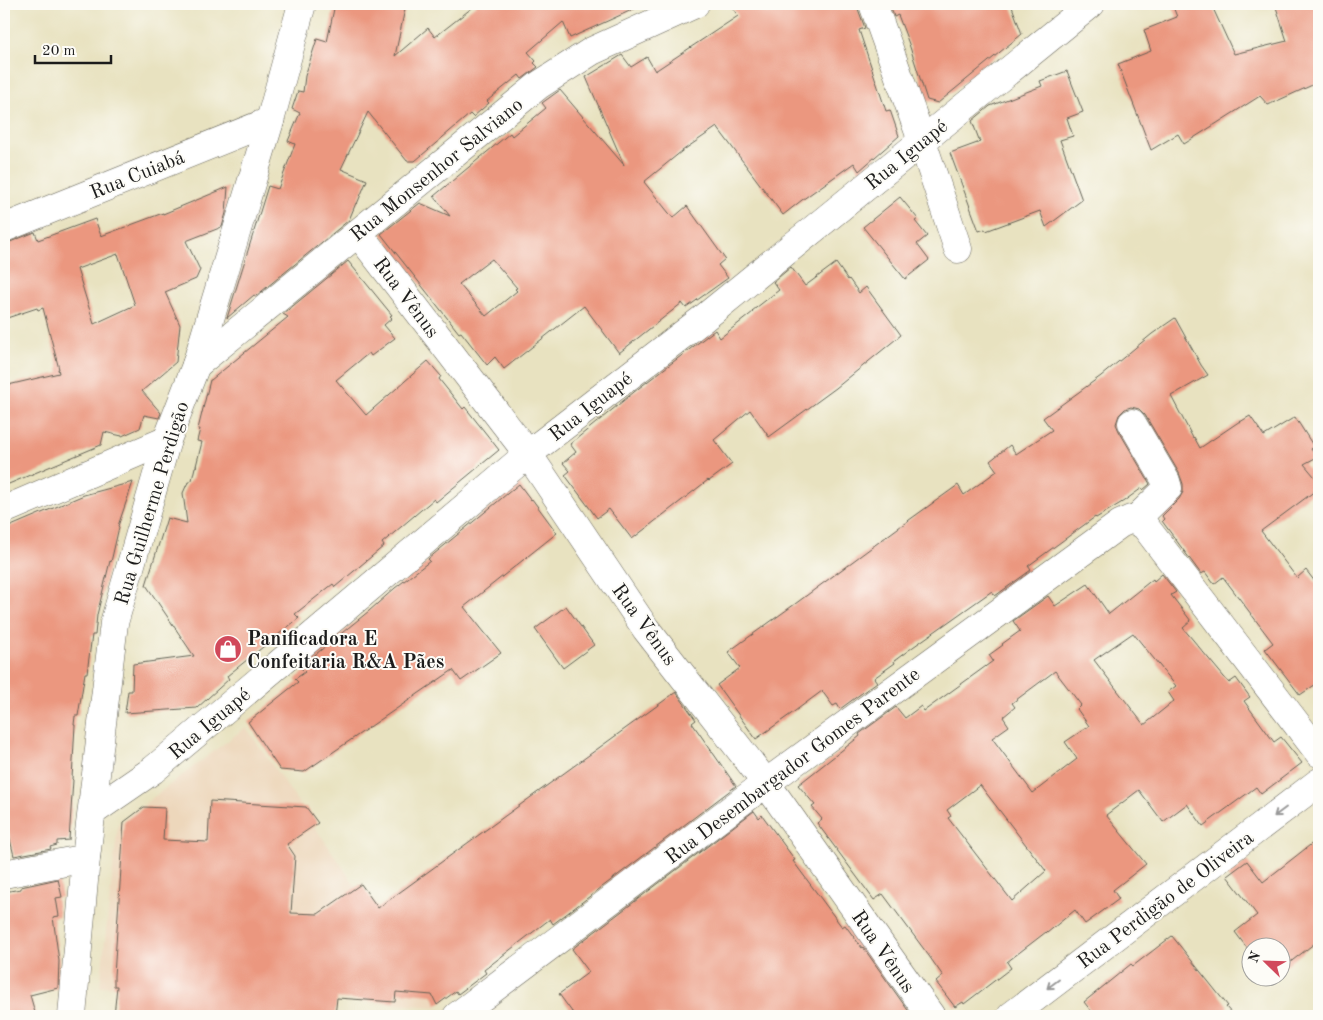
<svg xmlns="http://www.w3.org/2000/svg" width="1323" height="1020" viewBox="0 0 1323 1020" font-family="'Old Standard TT',serif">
  <rect width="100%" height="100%" fill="#fdfcf7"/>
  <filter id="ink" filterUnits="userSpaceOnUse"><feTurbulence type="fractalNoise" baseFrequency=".02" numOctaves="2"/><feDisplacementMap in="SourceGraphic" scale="10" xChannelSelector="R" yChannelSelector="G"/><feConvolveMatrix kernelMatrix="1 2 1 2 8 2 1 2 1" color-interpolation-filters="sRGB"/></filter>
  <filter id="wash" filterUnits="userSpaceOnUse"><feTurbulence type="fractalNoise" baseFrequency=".0096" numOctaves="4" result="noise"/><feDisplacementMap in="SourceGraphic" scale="20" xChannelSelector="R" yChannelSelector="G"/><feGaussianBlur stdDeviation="1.12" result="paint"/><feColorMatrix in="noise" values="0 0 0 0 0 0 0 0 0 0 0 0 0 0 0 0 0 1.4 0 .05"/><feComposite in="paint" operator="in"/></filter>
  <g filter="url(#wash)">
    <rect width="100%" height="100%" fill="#e8e2c0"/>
    <!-- built -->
    <polygon fill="#edd7bb" points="246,727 439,1007 100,986 118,824"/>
    <g id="blocks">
      <!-- building -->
      <g fill="#eb977f" fill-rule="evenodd">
        <polygon points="335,4 406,4 395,56 428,28 435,37 477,4 645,4 570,38 563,22 528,52 536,61 534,63 538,67 522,79 519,75 487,101 489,103 473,117 470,114 415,161 407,161 368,112 341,169 367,180 357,204 356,203 349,220 256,296 254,295 227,318 268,186 278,189 295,144 288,141 300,113 292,109 298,91 303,92 305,76 317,39 327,42"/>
        <path d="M 730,4 L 858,4 L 858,9 L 865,28 L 859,30 L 886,111 L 890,110 L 899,136 L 859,171 L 854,163 L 802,200 L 783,215 L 717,127 L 682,151 L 644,182 L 673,218 L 687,206 L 725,259 L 718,265 L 728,278 L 686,308 L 682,303 L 619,353 L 584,306 L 504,369 L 495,357 L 487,365 L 461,332 L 459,333 L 381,234 L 420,203 L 450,216 L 434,196 L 510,133 L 512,136 L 546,108 L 542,103 L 560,90 L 624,165 L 586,77 L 622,55 L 631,67 L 647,57 L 655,71 L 738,16 ZM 492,259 L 517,288 L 515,289 L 517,291 L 486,316 L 459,284 Z"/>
        <polygon points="890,4 1011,4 1022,34 938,103 927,100 909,44 898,15 894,17"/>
        <polygon points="1172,4 1211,4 1234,54 1287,41 1275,4 1315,4 1316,12 1319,11 1319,82 1268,105 1260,96 1184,144 1178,134 1151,150 1118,64 1151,51 1144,30 1177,17"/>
        <polygon points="1067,71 1083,112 1067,118 1073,136 1060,140 1082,200 1046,227 1040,211 986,231 985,229 979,231 950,153 980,142 972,121 990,106 1042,86 1040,81"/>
        <path d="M 228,187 L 226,213 L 222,227 L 186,241 L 200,270 L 196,279 L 165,292 L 180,325 L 176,362 L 142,391 L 161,413 L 159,418 L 144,415 L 140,428 L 122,436 L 104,432 L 101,445 L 4,486 L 4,386 L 59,373 L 58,369 L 59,369 L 43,308 L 38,310 L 37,308 L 4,319 L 4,243 L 10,242 L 35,232 L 38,240 L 95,219 L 101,236 L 163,213 L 163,214 ZM 118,254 L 135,305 L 94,324 L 77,269 Z"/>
        <polygon points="900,197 918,219 915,221 927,236 917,244 929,260 905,279 863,227"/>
        <polygon points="348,261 392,315 390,316 392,318 384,325 395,338 371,356 369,353 336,380 366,415 428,361 441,376 439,379 463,409 465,407 499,450 436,502 434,499 382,543 384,546 335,587 333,584 295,614 299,618 227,676 229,679 197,708 125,713 128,691 132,691 133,664 194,656 146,585 167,518 187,523 183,493 187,484 192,480 195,467 197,466 196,466 202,442 197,441 200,429 198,429 210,380 211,380 288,317 283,314"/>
        <polygon points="836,263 848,280 849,279 859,293 866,287 901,335 836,388 769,437 750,410 714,440 732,464 709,481 708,480 632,539 609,509 597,518 565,475 570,471 563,463 576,452 570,444 639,388 715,330 720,338 753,312 752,311 779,290 773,282 791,267 805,286"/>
        <polygon points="1175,318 1201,365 1208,375 1171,396 1193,438 1194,437 1200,448 1240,421 1240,422 1250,416 1264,436 1295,417 1314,447 1311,449 1317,457 1304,464 1319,482 1319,488 1261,531 1297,578 1306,570 1319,587 1319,682 1300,695 1265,649 1273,643 1223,577 1214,584 1205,572 1201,574 1162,521 1164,519 1162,516 1179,499 1183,492 1183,484 1179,473 1145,415 1139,409 1131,407 1125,409 1119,415 1116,424 1119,431 1150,484 1143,490 1142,488 1124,501 1096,518 1095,517 1028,566 1031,570 995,596 992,591 913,647 894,661 895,663 874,678 877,682 840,709 837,704 833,706 822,691 791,714 756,739 717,685 740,668 728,652 795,604 898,528 958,485 964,495 997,471 990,461 1010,445 1016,454 1052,430 1043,418 1101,376 1152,334"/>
        <polygon points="133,482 118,526 119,527 111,562 110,561 97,615 95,635 92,635 87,673 85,673 78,716 75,716 74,725 75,725 72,779 73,780 69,840 57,841 57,845 50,847 51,849 14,856 4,814 4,529 84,495"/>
        <polygon points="519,484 531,500 532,499 557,533 464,607 501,653 461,681 453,670 304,772 280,770 248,722 298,682 295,679 305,672 300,667 369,611 395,588 430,561 428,559"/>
        <path d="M 1162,574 L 1176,592 L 1171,595 L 1191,621 L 1183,628 L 1229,683 L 1236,678 L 1250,697 L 1244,701 L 1274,742 L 1281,737 L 1302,763 L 1261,794 L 1256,787 L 1203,826 L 1187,804 L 1163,822 L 1139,790 L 1106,815 L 1146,864 L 1113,890 L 1119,899 L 1085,924 L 1075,910 L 1047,933 L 1046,932 L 1007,962 L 1011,968 L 964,1004 L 963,1002 L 955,1007 L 936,982 L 943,976 L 929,956 L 883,894 L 874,900 L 817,823 L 822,819 L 812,807 L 815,805 L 798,785 L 860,736 L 859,734 L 896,707 L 905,718 L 921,706 L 924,711 L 993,661 L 989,655 L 1003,645 L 1002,644 L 1020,631 L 1013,621 L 1048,596 L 1055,606 L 1088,584 L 1109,614 L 1153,579 L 1154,581 ZM 1133,633 L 1176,686 L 1168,692 L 1174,701 L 1144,725 L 1094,660 ZM 1055,671 L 1081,705 L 1077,709 L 1089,726 L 1065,742 L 1077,759 L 1033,793 L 992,738 L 1009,726 L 1003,717 L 1015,707 L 1012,703 ZM 980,785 L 1046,871 L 1012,901 L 948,818 L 951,816 L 947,810 Z"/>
        <polygon points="566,606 594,645 563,668 535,629"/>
        <polygon points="676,692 696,720 692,723 736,786 553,924 550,919 484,970 486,973 458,994 456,991 437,1005 432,995 396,992 395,1002 337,998 335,1016 114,1016 117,986 114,986 114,976 124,822 144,807 165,808 163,840 208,842 210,801 306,807 318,823 287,844 295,856 291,913 318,914 361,884 378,908"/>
        <polygon points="754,811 759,818 762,815 795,860 793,861 842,927 845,925 862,948 863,947 912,1016 575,1016 559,994 589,972 572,949"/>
        <polygon points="1319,838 1319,940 1280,970 1280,948 1250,948 1250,952 1235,932 1257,915 1227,876 1247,861 1263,882"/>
        <polygon points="58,879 62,897 56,898 59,916 53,917 59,961 58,988 30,995 36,1016 4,1016 4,892 21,889 21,887"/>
        <polygon points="1172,936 1228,1006 1226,1007 1234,1016 1095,1016 1084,1002 1131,964 1133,966"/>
      </g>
    </g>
  </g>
  <g filter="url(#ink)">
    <use href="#blocks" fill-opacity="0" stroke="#636155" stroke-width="1"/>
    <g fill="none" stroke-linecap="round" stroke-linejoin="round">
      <!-- minor casing -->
      <g stroke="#636155" stroke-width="29">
        <g id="minor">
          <polyline points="873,4 922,141 958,249"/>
          <polyline points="4,228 270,121"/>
          <polyline points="358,233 528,454 646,629 766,783 931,1016"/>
          <polyline points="196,365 539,85 592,51 695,4"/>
          <polyline points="1132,423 1166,481 1168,488 1135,520"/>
          <polyline points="4,510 167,440"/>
          <polyline points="92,812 153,770 528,454 704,318 1091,4"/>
          <polyline points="4,874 86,858"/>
          <polyline points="72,1016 86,858 114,623 167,440 196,365 270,121 302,4"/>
          <polyline points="457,1016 766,783 1120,524 1131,519 1144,525 1319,753"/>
          <polyline points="1011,1016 1319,782"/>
        </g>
      </g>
      <!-- minor -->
      <use href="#minor" stroke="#fff" stroke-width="28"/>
    </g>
    <!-- one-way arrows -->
    <defs><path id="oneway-shaft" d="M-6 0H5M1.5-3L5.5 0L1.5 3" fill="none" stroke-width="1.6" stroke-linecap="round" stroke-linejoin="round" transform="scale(1.25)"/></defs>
    <g stroke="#999">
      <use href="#oneway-shaft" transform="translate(1280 812) rotate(143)"/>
      <use href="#oneway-shaft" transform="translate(1053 984) rotate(143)"/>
    </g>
  </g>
  <!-- icons -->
  <defs>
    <g id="shop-disc" transform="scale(1.4375)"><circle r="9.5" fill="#d1495b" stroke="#fdfcf7"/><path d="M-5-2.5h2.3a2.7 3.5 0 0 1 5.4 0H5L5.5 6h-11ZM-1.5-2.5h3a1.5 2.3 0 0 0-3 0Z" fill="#fff"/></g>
  </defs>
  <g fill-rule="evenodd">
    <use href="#shop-disc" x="228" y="649"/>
  </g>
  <g text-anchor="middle" stroke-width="4" stroke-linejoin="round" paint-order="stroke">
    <!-- street labels -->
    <g font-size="20" fill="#1c1c1c" stroke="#fdfcf7">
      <text transform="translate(906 154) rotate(-39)" y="7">Rua Iguapé</text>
      <text transform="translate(436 169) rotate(-39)" y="7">Rua Monsenhor Salviano</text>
      <text transform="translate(137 174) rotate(-22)" y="7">Rua Cuiabá</text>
      <text transform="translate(407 297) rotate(53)" y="7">Rua Vênus</text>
      <text transform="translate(590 406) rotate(-38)" y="7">Rua Iguapé</text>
      <text transform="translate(151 503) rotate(-73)" y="7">Rua Guilherme Perdigão</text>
      <text transform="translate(645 624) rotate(54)" y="7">Rua Vênus</text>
      <text transform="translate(209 723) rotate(-40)" y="7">Rua Iguapé</text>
      <text transform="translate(792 765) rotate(-37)" y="7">Rua Desembargador Gomes Parente</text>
      <text transform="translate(1165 899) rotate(-37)" y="7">Rua Perdigão de Oliveira</text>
      <text transform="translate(884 951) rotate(55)" y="7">Rua Vênus</text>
    </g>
    <!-- poi labels -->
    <g font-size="20" font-weight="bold" fill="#1c1c1c" stroke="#fdfcf7" text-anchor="start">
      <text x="247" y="645">Panificadora E<tspan x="247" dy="23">Confeitaria R&amp;A Pães</tspan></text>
    </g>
  </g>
  <!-- margin -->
  <rect width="1323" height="1020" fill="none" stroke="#fdfcf7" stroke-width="20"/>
  <!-- north arrow -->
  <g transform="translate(1266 962) rotate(293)"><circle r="24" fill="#fdfcf7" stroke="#a3a29f"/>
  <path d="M0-4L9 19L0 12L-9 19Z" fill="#d1495b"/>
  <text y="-8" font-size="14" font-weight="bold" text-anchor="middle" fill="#1c1c1c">N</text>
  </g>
  <!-- scale -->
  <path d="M35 55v8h76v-8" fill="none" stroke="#1c1c1c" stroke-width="2.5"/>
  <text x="42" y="55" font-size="15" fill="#1c1c1c" stroke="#fdfcf7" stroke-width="4" paint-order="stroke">20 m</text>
</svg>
